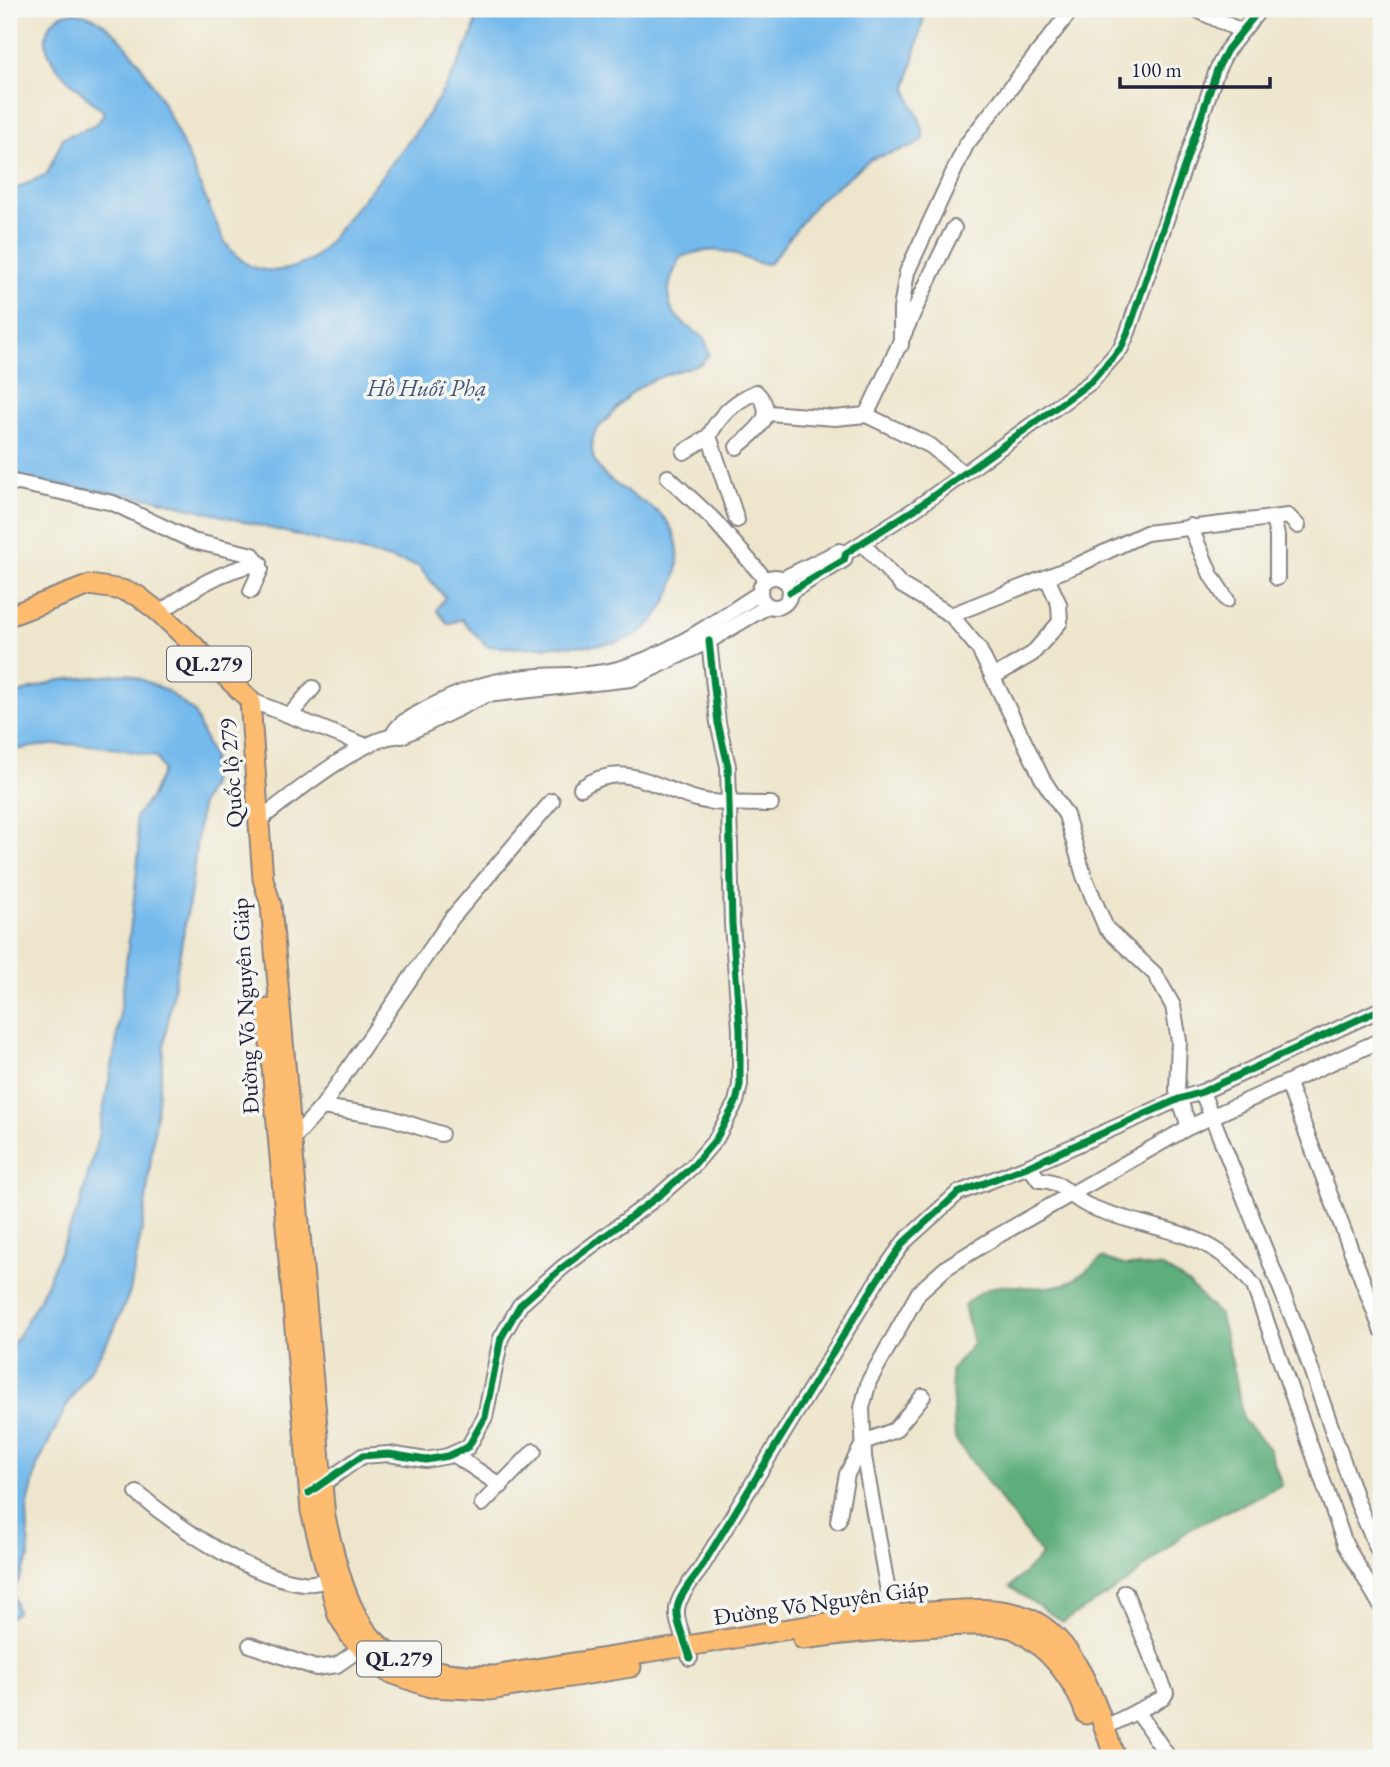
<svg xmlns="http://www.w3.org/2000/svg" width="1390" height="1767" viewBox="0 0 1390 1767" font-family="'EB Garamond',serif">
  <rect width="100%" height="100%" fill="#f6f6f2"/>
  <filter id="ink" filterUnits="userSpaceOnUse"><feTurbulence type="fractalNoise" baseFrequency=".0143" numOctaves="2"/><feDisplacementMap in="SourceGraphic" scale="14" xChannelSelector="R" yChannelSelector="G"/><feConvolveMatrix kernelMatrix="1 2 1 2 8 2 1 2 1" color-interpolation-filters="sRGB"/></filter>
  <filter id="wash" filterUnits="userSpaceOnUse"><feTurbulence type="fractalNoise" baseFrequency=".00686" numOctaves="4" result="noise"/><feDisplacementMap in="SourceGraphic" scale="28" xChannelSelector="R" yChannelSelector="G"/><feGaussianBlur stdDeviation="1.57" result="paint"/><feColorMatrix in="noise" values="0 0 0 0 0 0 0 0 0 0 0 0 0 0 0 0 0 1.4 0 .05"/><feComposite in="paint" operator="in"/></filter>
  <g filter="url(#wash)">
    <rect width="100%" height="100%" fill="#eee6cc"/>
    <!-- forest -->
    <path fill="#5dae7a" stroke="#40685a" stroke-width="2" d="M 1102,1258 L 1124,1265 L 1163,1267 L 1189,1284 L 1220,1316 L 1235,1374 L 1243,1420 L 1269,1449 L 1282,1485 L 1188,1530 L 1126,1583 L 1063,1622 L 1010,1587 L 1042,1555 L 955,1439 L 951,1370 L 973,1344 L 964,1305 C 1001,1270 1018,1295 1061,1285 C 1075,1282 1090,1267 1102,1258 Z"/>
    <!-- water -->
    <g fill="#75baec" stroke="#4c6e94" stroke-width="2">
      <path d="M 475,9 L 926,9 L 907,86 C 908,106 925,118 923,139 L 914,146 L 871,159 L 818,201 L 770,263 C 756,266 744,256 732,253 C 713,248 698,251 681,257 C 658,299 666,315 705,338 L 709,354 L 702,363 C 680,371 651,377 633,392 C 624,399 616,410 607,419 C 599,427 592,433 592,445 C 589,486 653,496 670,526 C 681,545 680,567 672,588 C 649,648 613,645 556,646 C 533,647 510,649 487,646 L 461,619 L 448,624 L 437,610 L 445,597 L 418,566 L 156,499 L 9,478 L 9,375 C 21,353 20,322 9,299 L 9,192 L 47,174 L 63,138 C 77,131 100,128 104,112 C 84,93 35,61 48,29 C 53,17 66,11 78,13 C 146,22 196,185 225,242 C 229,249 240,259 247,264 C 268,276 294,270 313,258 C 326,249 337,231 347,218 C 393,163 444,102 472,35 C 475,27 476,17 475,9 Z"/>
      <path d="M 128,674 L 166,690 L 194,712 L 213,759 L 211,784 L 201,804 L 191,891 L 166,1031 L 144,1217 L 130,1292 L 111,1336 L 66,1407 L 37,1466 L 27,1509 L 29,1558 L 13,1592 L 17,1612 L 9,1618 L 9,1351 L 40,1298 L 80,1205 L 97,1141 L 116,1046 L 134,898 L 139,849 L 135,817 L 151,797 L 163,770 L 156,757 C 100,744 66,739 9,751 L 9,696 L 60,680 Z"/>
    </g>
  </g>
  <g filter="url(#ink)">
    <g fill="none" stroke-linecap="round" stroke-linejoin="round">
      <!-- minor casing -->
      <g stroke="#888484" stroke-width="18">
        <g id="minor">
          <polyline points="1195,9 1241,31"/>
          <polyline points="901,345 901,309 907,272 966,145 1072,9"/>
          <polyline points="768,413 835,418 866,415 931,446 964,474"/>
          <path d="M 866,415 C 897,353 922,289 954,228"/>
          <path d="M 737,447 C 755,431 780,416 756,392 C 735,401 719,416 709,436 L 737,520"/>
          <polyline points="684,452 709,436"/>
          <polyline points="668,477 713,519 766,580"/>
          <polyline points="9,481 113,503 193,541 253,555 261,569 251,591"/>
          <polyline points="1273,519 1277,536 1277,578"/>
          <polyline points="1190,526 1211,575 1227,600"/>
          <polyline points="864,545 901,585 951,615 979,649 1042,778 1066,815 1084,876 1106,928 1155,974 1173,1006 1179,1041 1177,1091 1189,1127"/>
          <circle cx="775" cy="592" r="15"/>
          <polyline points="782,579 839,551 846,553"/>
          <polyline points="790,592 844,560 846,553 915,509 1091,382 1121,348 1128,332 1217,70 1227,50 1260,9"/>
          <path d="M 160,613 C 192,589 219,571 260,563"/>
          <polyline points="951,615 1080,564 1146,533 1288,516 1298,526"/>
          <polyline points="993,677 1032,654 1060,622 1059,604 1047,578"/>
          <polyline points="250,700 364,745"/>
          <polyline points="290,715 313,688"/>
          <path d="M 393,735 C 398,722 414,716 426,709 C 459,692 489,680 527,677 C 557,674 589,677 618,669 C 670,655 715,621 760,593"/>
          <path d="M 581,788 C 625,758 655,789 700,800 C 722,805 747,803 771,804"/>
          <path d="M 258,821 C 287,799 368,732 402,736 L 486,695 L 631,679 L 709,641 L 768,606"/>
          <polyline points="1288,1084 1381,1329"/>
          <polyline points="1202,1092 1298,1332 1358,1504 1381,1557"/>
          <polyline points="322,1107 388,1117 441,1134"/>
          <polyline points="292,1140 322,1107 452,918 552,801"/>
          <path d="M 1029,1166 L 1039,1180 C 1062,1179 1069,1198 1089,1206 C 1151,1233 1210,1225 1254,1286 L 1345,1544 L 1381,1606"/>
          <polyline points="453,1454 501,1486"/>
          <polyline points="316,1489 362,1456 389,1454 426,1460 448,1456 468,1447 485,1417 501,1338 520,1305 563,1267 660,1195 693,1166 716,1139 736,1102 740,1085 740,1029 732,924 728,766 718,723 709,641"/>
          <path d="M 137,1493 C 178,1527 250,1577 303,1583 C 313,1585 325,1580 335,1579"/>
          <polyline points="482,1504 534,1451"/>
          <polyline points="838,1521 847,1474 864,1442 895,1430 923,1396"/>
          <polyline points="892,1614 864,1457 862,1408 869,1381 919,1292 947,1267 994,1238 1189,1127 1381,1040"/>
          <polyline points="250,1645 316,1668 337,1665 361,1648"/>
          <path d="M 690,1658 C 675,1610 667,1612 699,1571 L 878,1279 L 904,1242 L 958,1193 L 1029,1166 L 1179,1099 L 1202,1092 L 1381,1009"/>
          <polyline points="1137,1711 1169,1758"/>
          <polyline points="1104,1728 1163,1698 1166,1693 1125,1592"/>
        </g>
      </g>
      <!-- highway casing -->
      <g stroke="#888484" stroke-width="23">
        <g id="highway">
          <path d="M 9,616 L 90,585 L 122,590 L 138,596 L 160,613 L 250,700 L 263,879 L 271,905 L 325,1517 C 351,1629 368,1675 495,1676 C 561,1664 627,1655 693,1645 C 772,1632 849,1617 929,1612 C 960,1610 998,1605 1028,1618 C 1078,1639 1099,1712 1115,1758"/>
          <polyline points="267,1009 311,1511 338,1615 351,1637 388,1672 430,1687 490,1690 631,1667"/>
          <path d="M 803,1639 C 838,1634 990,1617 1016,1630 C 1049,1647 1074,1680 1086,1714"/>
        </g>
      </g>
      <!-- minor -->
      <use href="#minor" stroke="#fff" stroke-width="14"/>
      <!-- highway -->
      <use href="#highway" stroke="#fdbc70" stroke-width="19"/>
      <!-- cycleway casing -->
      <g stroke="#f6f6f2" stroke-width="11">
        <g id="cycleway">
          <polyline points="790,592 844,560 846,553 915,509 1091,382 1121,348 1128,332 1217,70 1227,50 1260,9"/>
          <polyline points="309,1493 362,1456 389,1454 426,1460 448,1456 468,1447 485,1417 501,1338 520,1305 563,1267 660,1195 693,1166 716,1139 736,1102 740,1085 740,1029 732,924 728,766 718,723 709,641"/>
          <path d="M 690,1658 C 675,1610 667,1612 699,1571 L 878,1279 L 904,1242 L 958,1193 L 1029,1166 L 1179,1099 L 1202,1092 L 1381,1009"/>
        </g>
      </g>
      <!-- cycleway -->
      <use href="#cycleway" stroke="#00873e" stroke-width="7"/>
    </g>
  </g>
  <g text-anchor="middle" stroke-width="7" stroke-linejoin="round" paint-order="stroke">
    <!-- shield labels -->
    <g fill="#f6f6f2" stroke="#626272" stroke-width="2">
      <rect x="167" y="646.5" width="84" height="35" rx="5"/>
      <rect x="357" y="1641.5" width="84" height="35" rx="5"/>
    </g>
    <g font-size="21" font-weight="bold" fill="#22223b">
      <text x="209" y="671">QL.279</text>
      <text x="399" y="1666">QL.279</text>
    </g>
    <!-- street labels -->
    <g font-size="23" fill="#22223b" stroke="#f6f6f2">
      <text transform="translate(231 773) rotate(-94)" y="8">Quốc lộ 279</text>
      <text transform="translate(245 1006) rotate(-93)" y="8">Đường Võ Nguyên Giáp</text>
      <text transform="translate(821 1602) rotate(-8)" y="8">Đường Võ Nguyên Giáp</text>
    </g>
    <!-- water labels -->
    <g font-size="24" font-style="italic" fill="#3f5779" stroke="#f6f6f2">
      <text x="427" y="396">Hồ Huổi Phạ</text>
    </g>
  </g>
  <!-- margin -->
  <rect width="1390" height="1767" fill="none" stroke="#f6f6f2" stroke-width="35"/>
  <!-- scale -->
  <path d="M1120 77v10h150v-10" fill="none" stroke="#22223b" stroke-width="3.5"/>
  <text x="1131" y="77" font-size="21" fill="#22223b" stroke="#f6f6f2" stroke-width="5" paint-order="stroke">100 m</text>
</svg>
